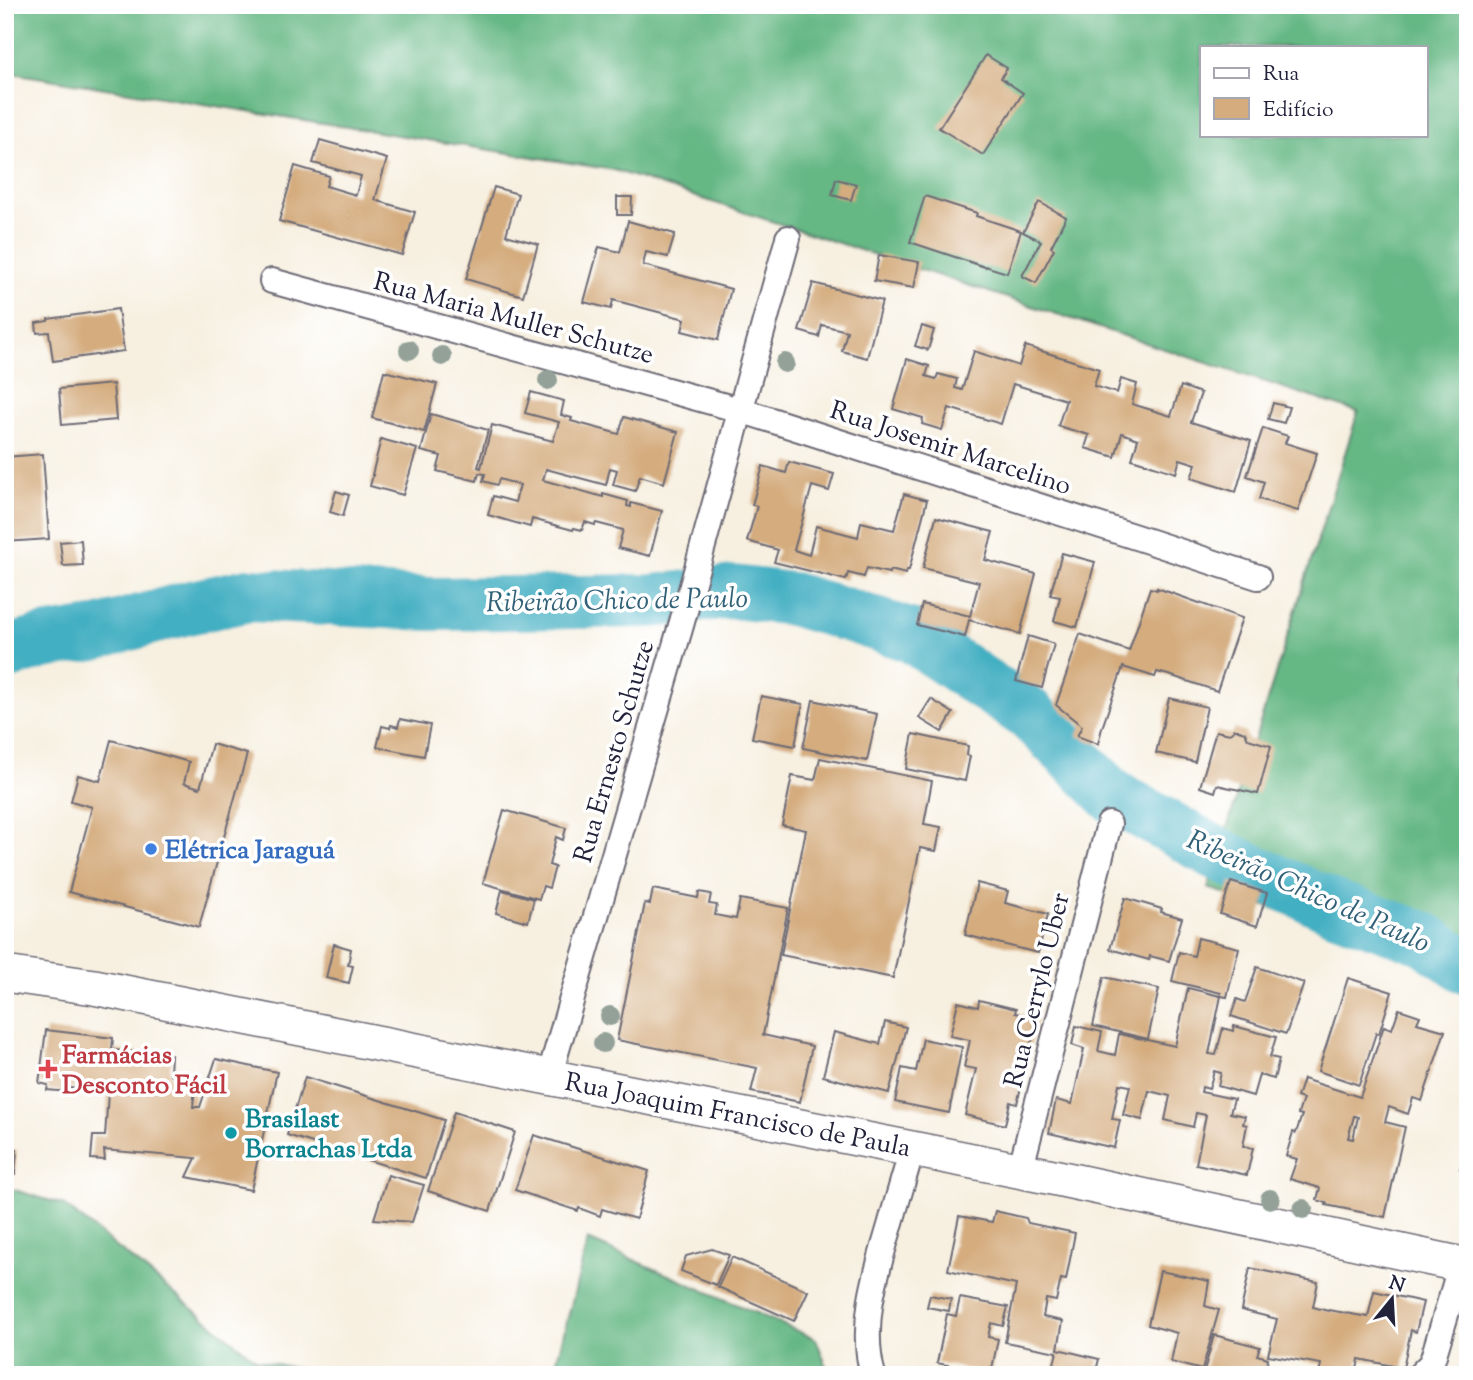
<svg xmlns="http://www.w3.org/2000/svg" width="1473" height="1380" viewBox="0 0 1473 1380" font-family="'Sorts Mill Goudy',serif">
  <rect width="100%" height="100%" fill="#fff"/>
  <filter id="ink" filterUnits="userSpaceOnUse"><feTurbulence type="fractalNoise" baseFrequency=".0143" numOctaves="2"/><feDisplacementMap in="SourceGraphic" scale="14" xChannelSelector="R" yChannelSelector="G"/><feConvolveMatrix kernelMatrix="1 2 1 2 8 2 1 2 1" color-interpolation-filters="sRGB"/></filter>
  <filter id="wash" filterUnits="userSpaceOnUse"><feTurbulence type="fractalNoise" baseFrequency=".00686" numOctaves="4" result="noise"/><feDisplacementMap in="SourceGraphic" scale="28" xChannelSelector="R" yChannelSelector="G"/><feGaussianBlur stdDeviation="1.57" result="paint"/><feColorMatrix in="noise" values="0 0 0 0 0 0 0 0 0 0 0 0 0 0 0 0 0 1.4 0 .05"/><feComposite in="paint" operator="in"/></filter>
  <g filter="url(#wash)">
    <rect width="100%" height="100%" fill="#f7f0e1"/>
    <!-- forest -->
    <g fill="#65b784" stroke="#446c60" stroke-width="2" fill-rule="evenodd">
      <path d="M 5,5 L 1468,5 L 1468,969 L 1208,888 L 1358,412 L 614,170 L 5,72 ZM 1202,47 L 1426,47 L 1426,135 L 1202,135 Z"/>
      <polygon points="5,1187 64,1205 257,1360 328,1375 5,1375"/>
      <polygon points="588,1240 816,1339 830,1375 553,1375"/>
    </g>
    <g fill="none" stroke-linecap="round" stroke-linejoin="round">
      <!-- river -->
      <polyline stroke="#43afc2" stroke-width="54" points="5,653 43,642 94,634 187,608 249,595 430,604 652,601 733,592 792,599 851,616 912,636 1029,714 1113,796 1216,853 1241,865 1332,906 1423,938 1468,968"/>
    </g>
    <g id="blocks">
      <!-- building -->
      <g fill="#d4ac7e" fill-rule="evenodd">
        <polygon points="986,55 1007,68 1001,78 1023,93 983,155 939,128"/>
        <polygon points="320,140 387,159 375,200 415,212 402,255 279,221 295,166 329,176 326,186 356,195 361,176 313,163"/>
        <polygon points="836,179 856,184 851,200 832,195"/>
        <polygon points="494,187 518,194 506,235 538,244 523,296 466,279"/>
        <polygon points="925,196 977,213 976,216 1021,231 1007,273 985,266 985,267 910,242"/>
        <polygon points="617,197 632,197 631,215 617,215"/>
        <polygon points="1039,202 1066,217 1051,247 1054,249 1036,283 1022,276 1041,241 1023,232"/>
        <polygon points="628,221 675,234 668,257 646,252 643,265 731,289 718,340 682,331 685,319 613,300 611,309 584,302 599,247 620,252"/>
        <polygon points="879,255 919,262 914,288 874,281"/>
        <polygon points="813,283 882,301 867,358 842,351 847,331 822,325 819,337 799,331"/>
        <polygon points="118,309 124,351 53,361 49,332 37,333 36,323 48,321 48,319"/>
        <polygon points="922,326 934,330 928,350 915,346"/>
        <polygon points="1025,346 1099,369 1094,386 1117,393 1121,379 1137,384 1132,404 1171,416 1181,386 1201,393 1191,422 1251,441 1236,492 1191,478 1196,464 1180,459 1176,473 1132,459 1138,439 1122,433 1115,457 1085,448 1089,435 1058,426 1066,400 1013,384 1001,424 949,408 942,430 922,424 923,418 893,409 907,359 929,366 926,376 936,379 938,374 957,379 955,388 962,390 974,351 1019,366"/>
        <polygon points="384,371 437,384 424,432 372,418"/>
        <polygon points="113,384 116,420 62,425 59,389"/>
        <polygon points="531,392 564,401 561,415 572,418 571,421 619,434 624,417 678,432 664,483 640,476 635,491 613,485 617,470 610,468 606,485 546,469 543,480 603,497 603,494 628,501 627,506 631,507 631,503 662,511 650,556 618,548 623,530 596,523 595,525 585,522 582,530 574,528 573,530 532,519 530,527 488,515 493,496 515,502 520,485 499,479 497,485 483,481 485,474 479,473 477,481 437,471 441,456 421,451 431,414 488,430 478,467 481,468 492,425 553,441 559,422 525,413"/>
        <polygon points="1273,403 1289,407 1284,423 1268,419"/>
        <polygon points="1263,428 1288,436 1285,443 1317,453 1298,511 1259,499 1264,482 1247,476"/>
        <polygon points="381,439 417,449 403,495 370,486 373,475 372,475"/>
        <polygon points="43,454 49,539 5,542 5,457"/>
        <polygon points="789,462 834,474 829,491 812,486 794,550 809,555 816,526 858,537 861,522 894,530 904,494 927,500 909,570 907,570 906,574 890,570 889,573 867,568 864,577 848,573 846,580 774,562 778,550 747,541 757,506 752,505 763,466 786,473"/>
        <polygon points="336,491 349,495 343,516 330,512"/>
        <polygon points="936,517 993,532 985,560 1036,574 1020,634 969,620 965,637 917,625 922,604 970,616 979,582 923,568"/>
        <polygon points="81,540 83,565 63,566 60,542"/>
        <polygon points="1062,553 1095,562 1077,627 1054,621 1060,597 1050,595"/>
        <polygon points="1150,588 1157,590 1157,588 1242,618 1217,691 1172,676 1157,672 1155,677 1123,667 1102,728 1098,744 1077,736 1082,726 1056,705 1080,634 1129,651"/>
        <polygon points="1028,636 1054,644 1042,688 1016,681"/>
        <polygon points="761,696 803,704 795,746 752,738"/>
        <polygon points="1169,698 1207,707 1195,762 1156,753"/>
        <polygon points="931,699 953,713 942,732 919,718"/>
        <polygon points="813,700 877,714 867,761 803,748"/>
        <polygon points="400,719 430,725 424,756 377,747 382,726 390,728 391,725 398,727"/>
        <polygon points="1235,729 1245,732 1248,739 1271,746 1258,794 1217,785 1215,792 1200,787 1216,731 1230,734"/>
        <polygon points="913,734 968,746 967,755 970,756 965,781 906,769"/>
        <polygon points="111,740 189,762 184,783 200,788 212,744 247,754 199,927 69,892 92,807 71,801 78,775 100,781"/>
        <polygon points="820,758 932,781 924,824 941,827 936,851 920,848 893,978 781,955 806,830 782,825 792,776 815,780"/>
        <polygon points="504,810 566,828 563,840 556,837 549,865 555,867 549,888 543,886 539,899 483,883"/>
        <polygon points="1231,882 1267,893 1257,926 1220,914"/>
        <polygon points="977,883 1008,891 1005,903 1048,914 1038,953 965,935"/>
        <polygon points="653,889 698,898 699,892 711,894 709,904 717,905 715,915 736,919 740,899 788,908 763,1035 812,1046 800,1102 751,1092 757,1068 617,1040 645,903 650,904"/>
        <polygon points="502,890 534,899 528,922 496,913"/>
        <polygon points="1125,898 1162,909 1161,912 1182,918 1169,961 1150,956 1149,960 1110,949"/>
        <polygon points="1198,938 1239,948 1227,997 1221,996 1209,1054 1216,1055 1223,1028 1233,1031 1234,1026 1276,1037 1270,1057 1279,1059 1274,1079 1259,1075 1253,1096 1218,1086 1221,1073 1214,1071 1209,1089 1202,1087 1201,1092 1234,1099 1230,1113 1245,1116 1243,1124 1247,1125 1243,1146 1253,1148 1247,1175 1196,1164 1206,1115 1196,1113 1193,1127 1165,1120 1170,1096 1149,1091 1142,1120 1123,1115 1130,1086 1119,1084 1112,1119 1120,1120 1114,1148 1049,1133 1056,1100 1072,1104 1084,1049 1072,1045 1076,1026 1102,1032 1098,1051 1115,1055 1119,1034 1175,1046 1188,988 1220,996 1221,993 1172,981 1179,952 1194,956"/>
        <polygon points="334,944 351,949 348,965 353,966 349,983 326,978"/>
        <polygon points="1257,967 1304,983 1286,1034 1231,1016 1237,999 1245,1002"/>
        <polygon points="1104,977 1159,989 1148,1039 1093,1026"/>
        <polygon points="1348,978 1392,992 1379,1034 1376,1033 1359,1085 1318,1071"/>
        <polygon points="979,1000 1016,1009 1015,1013 1037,1018 1017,1104 1010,1102 1005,1125 965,1115 976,1069 964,1067 970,1040 950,1036 958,1002 978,1007"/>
        <path d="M 1399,1009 L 1420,1016 L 1417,1023 L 1445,1031 L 1422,1101 L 1413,1098 L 1408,1114 L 1389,1107 L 1385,1122 L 1405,1127 L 1385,1217 L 1326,1205 L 1327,1203 L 1317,1200 L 1320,1188 L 1290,1179 L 1297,1159 L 1286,1156 L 1293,1132 L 1296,1133 L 1302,1115 L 1298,1114 L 1303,1099 L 1297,1097 L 1303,1079 L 1360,1097 L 1384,1026 L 1392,1029 ZM 1354,1116 L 1358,1117 L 1353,1139 L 1348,1138 Z"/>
        <polygon points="885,1022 906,1027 889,1093 823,1076 834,1032 880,1044"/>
        <polygon points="5,1025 9,1026 7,1055 5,1055"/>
        <polygon points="46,1030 113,1038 112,1050 171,1055 170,1075 196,1077 193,1107 200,1107 216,1059 277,1072 251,1190 187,1177 196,1158 104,1150 105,1160 91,1159 93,1136 105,1136 108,1093 69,1088 69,1092 47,1090 48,1085 39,1083"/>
        <polygon points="923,1039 962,1047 949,1113 895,1102 902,1068 916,1071"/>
        <polygon points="305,1077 444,1120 426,1178 287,1135"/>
        <polygon points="454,1112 515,1132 490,1211 428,1191"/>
        <polygon points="534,1135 649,1171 636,1219 602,1209 600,1216 579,1208 578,1211 515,1190"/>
        <polygon points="1467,1142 1468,1142 1468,1171 1460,1169"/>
        <polygon points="5,1150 17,1150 15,1175 5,1175"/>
        <polygon points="388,1175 424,1185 412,1222 374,1219"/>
        <polygon points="995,1211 1026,1218 1028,1223 1075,1233 1066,1280 1061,1279 1056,1301 1046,1299 1043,1317 1063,1321 1058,1349 1099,1359 1095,1375 1051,1375 1057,1352 1005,1342 1016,1285 948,1270 959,1216 992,1222"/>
        <polygon points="712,1249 729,1255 716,1285 681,1271 686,1256"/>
        <polygon points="732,1257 808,1291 794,1321 718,1287"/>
        <polygon points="1250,1268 1318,1282 1313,1307 1328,1311 1329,1310 1368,1317 1374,1291 1423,1302 1416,1332 1411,1330 1403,1368 1359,1359 1356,1375 1319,1375 1321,1364 1268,1355 1277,1319 1241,1310"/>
        <polygon points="1160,1271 1209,1281 1205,1306 1219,1310 1202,1370 1171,1362 1177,1333 1148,1325"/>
        <polygon points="930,1295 951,1299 949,1311 927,1307"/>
        <polygon points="960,1298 1008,1307 1003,1326 991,1323 988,1337 998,1339 991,1374 937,1363 947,1314 956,1316"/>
        <polygon points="1214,1335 1260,1347 1257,1355 1268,1358 1265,1371 1254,1368 1253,1375 1203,1375"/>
      </g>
    </g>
  </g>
  <g filter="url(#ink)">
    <use href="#blocks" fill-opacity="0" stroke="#6d6a75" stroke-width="2"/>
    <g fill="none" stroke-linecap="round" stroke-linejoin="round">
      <!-- lane casing -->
      <g stroke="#6d6a75" stroke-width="16">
        <polyline id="lane" points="1411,1375 1429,1357"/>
      </g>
      <!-- street casing -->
      <g stroke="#6d6a75" stroke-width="28">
        <g id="street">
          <polyline points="272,281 740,410 1145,540 1258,577"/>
          <polyline points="549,1077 682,622 788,238"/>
          <polyline points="1020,1171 1109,824"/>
          <path d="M 873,1375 C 859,1326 876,1273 890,1226 C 897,1200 905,1175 912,1149"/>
          <polyline points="1428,1375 1461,1264"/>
        </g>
      </g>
      <!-- secondary casing -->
      <g stroke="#6d6a75" stroke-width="38">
        <polyline id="secondary" points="5,974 94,987 1048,1176 1468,1266"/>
      </g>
      <!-- lane -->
      <use href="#lane" stroke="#fff" stroke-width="12"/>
      <!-- street -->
      <use href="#street" stroke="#fff" stroke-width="24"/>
      <!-- secondary -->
      <use href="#secondary" stroke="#fff" stroke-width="35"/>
    </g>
    <!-- trees -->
    <g fill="#93a198">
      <circle cx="409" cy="350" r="10"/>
      <circle cx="442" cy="356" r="10"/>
      <circle cx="785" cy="363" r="10"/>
      <circle cx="548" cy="380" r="10"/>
      <circle cx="610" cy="1016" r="10"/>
      <circle cx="603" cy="1043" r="10"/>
      <circle cx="1270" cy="1199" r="10"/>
      <circle cx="1303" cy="1209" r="10"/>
    </g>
  </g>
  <!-- markers -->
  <circle fill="#3f7fe0" stroke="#fff" stroke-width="2.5" cx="151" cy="849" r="7"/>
  <path fill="#e0444e" stroke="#fff" stroke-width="2.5" d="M44.5 1058.5h7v7h7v7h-7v7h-7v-7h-7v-7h7z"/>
  <circle fill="#0f9aa8" stroke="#fff" stroke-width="2.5" cx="231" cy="1133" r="7"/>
  <g text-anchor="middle" stroke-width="7" stroke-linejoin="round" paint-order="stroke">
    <!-- street labels -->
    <g font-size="26" fill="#22223b" stroke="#fff">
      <text transform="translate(514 317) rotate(15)" y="9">Rua Maria Muller Schutze</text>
      <text transform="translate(951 447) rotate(18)" y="9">Rua Josemir Marcelino</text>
      <text transform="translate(613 751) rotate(-74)" y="9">Rua Ernesto Schutze</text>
      <text transform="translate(1036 990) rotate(-76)" y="9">Rua Cerrylo Uber</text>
      <text transform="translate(738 1114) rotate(11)" y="9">Rua Joaquim Francisco de Paula</text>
    </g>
    <!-- shop labels -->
    <g font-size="26" font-weight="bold" fill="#366cbe" stroke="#fff" text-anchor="start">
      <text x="165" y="858">Elétrica Jaraguá</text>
    </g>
    <!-- health labels -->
    <g font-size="26" font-weight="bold" fill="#be3a42" stroke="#fff" text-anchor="start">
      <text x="62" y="1063">Farmácias<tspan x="62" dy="30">Desconto Fácil</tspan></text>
    </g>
    <!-- culture labels -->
    <g font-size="26" font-weight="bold" fill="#0d838f" stroke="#fff" text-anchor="start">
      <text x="245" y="1127">Brasilast<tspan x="245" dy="30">Borrachas Ltda</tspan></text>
    </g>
    <!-- water labels -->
    <g font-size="28" font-style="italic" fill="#316178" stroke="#fff">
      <text transform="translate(617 599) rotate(-1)" y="10">Ribeirão Chico de Paulo</text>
      <text transform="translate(1309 890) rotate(24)" y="10">Ribeirão Chico de Paulo</text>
    </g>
  </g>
  <!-- margin -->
  <rect width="1473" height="1380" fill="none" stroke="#fff" stroke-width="28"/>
  <!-- legend -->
  <rect x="1200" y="46" width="228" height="91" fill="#ffffff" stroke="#a7a7b1" stroke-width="2"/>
  <rect x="1214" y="68" width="35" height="10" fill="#ffffff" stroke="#a7a7b1" stroke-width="2"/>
  <text x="1263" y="80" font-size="21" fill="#22223b">Rua</text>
  <rect x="1214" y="98" width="35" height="21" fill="#d4ac7e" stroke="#a7a7b1" stroke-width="2"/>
  <text x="1263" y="116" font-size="21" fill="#22223b">Edifício</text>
  <!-- north arrow -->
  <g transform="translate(1392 1299) rotate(18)" stroke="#ffffff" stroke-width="5" paint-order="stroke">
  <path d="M0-5L12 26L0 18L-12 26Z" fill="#22223b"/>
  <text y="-10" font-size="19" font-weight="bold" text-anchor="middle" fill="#22223b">N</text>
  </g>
</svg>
